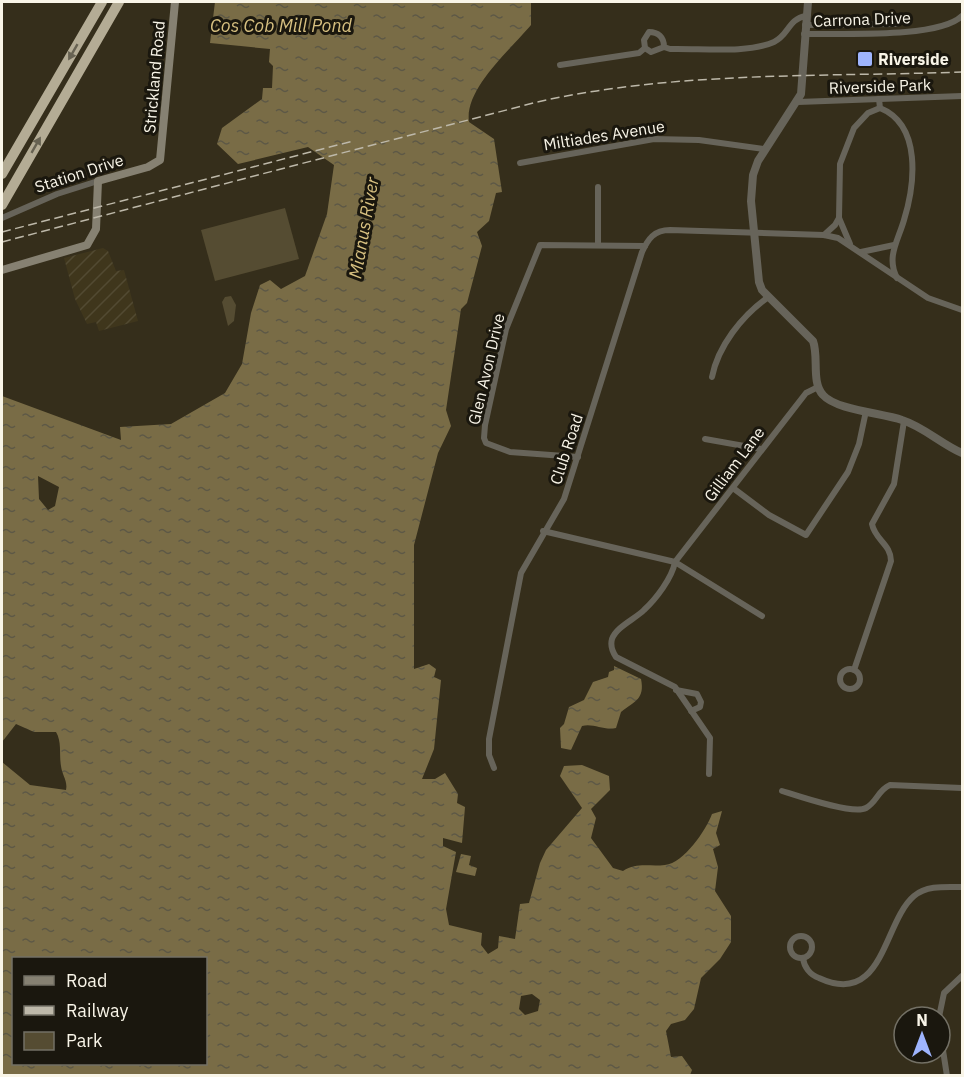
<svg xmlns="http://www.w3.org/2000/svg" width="964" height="1077" viewBox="0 0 964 1077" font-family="'IBM Plex Sans',sans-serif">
  <defs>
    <pattern id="industrial-furrows" width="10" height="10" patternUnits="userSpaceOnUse" patternTransform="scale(1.5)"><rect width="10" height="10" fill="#3f361c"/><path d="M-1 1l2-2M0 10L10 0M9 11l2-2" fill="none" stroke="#524a32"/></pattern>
    <pattern id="water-ripples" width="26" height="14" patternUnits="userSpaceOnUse" patternTransform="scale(1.5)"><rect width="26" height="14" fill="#796c46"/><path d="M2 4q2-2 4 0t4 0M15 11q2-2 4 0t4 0" fill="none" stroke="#5d5846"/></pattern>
  </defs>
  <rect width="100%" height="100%" fill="#352e1b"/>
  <!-- industrial -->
  <polygon fill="url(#industrial-furrows)" points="103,248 108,251 116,271 124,270 138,321 99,331 96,322 87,324 75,299 64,258"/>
  <!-- green -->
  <g fill="#554c32">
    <polygon points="285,208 299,259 215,281 201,230"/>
    <polygon points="231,296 236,305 234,321 228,326 222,302 225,297"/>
  </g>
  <!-- water -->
  <g fill="url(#water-ripples)" fill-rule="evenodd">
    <path d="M 215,2 L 531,2 L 531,25 C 511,49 464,89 469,122 L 494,139 L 502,192 L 496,193 L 489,221 L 477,232 L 482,246 L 467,303 L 461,309 L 446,410 L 451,426 L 438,453 L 414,545 L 414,669 L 429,664 L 436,669 L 434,677 L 441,680 L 434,749 L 422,779 L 435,779 L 445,773 L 458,794 L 457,803 L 465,807 L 462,843 L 443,838 L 443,846 L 456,852 L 446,909 L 449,925 L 482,933 L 481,945 L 488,954 L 498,948 L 499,936 L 515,939 L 520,904 L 529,903 L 540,863 L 546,850 L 582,808 L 560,776 L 564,766 L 582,765 L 609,776 L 610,790 L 591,809 L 596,818 L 591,838 L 613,868 L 623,871 C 637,862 649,867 665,865 C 684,863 706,830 712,814 L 722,811 L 716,833 L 720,845 L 713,849 L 718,867 L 715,891 L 731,916 L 731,942 L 720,959 L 701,978 L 694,1009 L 685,1020 L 671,1024 L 666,1031 L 671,1057 L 682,1056 L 692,1070 L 690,1075 L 2,1075 L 2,762 L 30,785 L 66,790 C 68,781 62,775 61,766 C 59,754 62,742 56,732 L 34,732 L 16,724 L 2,742 L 2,396 L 121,440 L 120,427 L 171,424 L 225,393 L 242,364 L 251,313 L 260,285 L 270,280 L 281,289 L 305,276 L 327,214 L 334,165 L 308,147 L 238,164 L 217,144 L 222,128 L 262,99 L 263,88 L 272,88 L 273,66 L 269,62 L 270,49 L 210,43 ZM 38,476 L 59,487 L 55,506 L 48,510 L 39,499 ZM 206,958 L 206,1064 L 14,1064 L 14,958 ZM 532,994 L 540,1000 L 538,1011 L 525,1015 L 519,1009 L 521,996 Z"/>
    <path d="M 614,666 L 641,679 C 645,699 635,701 621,712 L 616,728 C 604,731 594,723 582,726 L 571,750 L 561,748 L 560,728 L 564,724 L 569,707 L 584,700 L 593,682 L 608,677 L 609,672 L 614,670 Z"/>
    <polygon points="461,854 471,856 469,865 477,868 475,876 456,872"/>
  </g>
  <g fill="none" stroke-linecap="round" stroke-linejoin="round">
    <!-- minor -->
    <g stroke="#67645a" stroke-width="6">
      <polyline points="805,25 896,24"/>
      <path d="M 804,34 C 840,33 938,39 962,16"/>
      <path d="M 664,47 C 664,37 658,32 649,32 L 644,40 L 645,48 L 651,52 L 664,47 L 670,49 C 700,48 747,54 774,42 C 789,35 788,19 806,16"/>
      <polyline points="560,65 639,53 645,48"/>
      <path d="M 879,99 L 880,108 C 922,125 915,184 904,220 C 898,241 886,257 897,278"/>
      <polyline points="798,102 962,96"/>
      <polyline points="520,163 654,139 699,140 764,149"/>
      <polyline points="598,187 598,245"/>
      <polyline points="2,218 57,194 98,181"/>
      <polyline points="824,235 835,225 839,218"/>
      <polyline points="850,244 839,218 840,164 854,128 868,113 880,108"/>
      <polyline points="861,252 894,245"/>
      <path d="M 712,377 C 718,346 742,316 767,298"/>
      <polyline points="705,439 761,449"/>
      <polyline points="578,457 510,452 486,443 484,438 485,425 506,329 540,245 645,246"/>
      <polyline points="733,488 769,515 806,535 848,472 859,444 866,411"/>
      <polyline points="543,531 675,562 806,393 818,387"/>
      <circle cx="850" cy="679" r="10"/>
      <path d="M 854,670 L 891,561 C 891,544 875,540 872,524 L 894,484 L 904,421"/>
      <polyline points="676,690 697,694 701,702 700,707 691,711"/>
      <path d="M 494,768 L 489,755 L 489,739 L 521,573 L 564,499 L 642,252 C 648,239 654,230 670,230 L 824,235 L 838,238 L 928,298 L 962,310"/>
      <path d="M 709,774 L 710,738 L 675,687 L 616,657 C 612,651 610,646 612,639 C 616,627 635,619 644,610 C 656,599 672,578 675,562 L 762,616"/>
      <path d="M 782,791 C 798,796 853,815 866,808 C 877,802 878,790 890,785 L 962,788"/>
      <circle cx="801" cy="947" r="11"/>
      <path d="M 803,958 C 804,967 810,975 819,978 C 884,1008 883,922 914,896 C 927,885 946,887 962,887"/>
      <polyline points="939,1017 944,993 962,976"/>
      <polyline points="940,1031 947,1076"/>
    </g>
    <!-- tertiary -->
    <path stroke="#67645a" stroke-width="8" d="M 808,2 L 801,94 L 758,161 L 753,175 L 751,201 L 759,282 L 762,290 L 813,341 C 819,357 811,382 823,395 C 836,410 882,413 902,420 C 924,427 941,444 962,453"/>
    <!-- secondary -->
    <polyline stroke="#868172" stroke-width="8" points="2,270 87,245 96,229 98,181 148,167 160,160 175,2"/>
    <!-- motorway -->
    <g stroke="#b4ac95" stroke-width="10">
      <polyline points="2,174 102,2"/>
      <polyline points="2,205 119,2"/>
    </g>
    <!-- rail -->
    <g stroke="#bdb8a9" stroke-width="1.5" stroke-dasharray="9 4.5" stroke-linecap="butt">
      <polyline points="2,232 353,141"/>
      <path d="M 2,242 L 537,102 C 676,71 821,77 962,72"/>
    </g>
  </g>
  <!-- one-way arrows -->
  <defs><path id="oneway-solid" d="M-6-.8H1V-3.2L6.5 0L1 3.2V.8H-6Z" transform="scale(1.5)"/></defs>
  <g fill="#676252">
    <use href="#oneway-solid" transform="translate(73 52) rotate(120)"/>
    <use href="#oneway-solid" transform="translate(36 145) rotate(-60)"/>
  </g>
  <!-- markers -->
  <rect fill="#9eb4fd" stroke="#1a170e" stroke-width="2" x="857" y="51" width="16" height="16" rx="3"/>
  <g text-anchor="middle" stroke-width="6" stroke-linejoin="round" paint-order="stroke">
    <!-- street labels -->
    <g font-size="16" fill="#f9f5e8" stroke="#1a170e">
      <text transform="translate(862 19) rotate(-2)" y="6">Carrona Drive</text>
      <text transform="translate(154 77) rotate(-85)" y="6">Strickland Road</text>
      <text transform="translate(880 86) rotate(-2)" y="6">Riverside Park</text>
      <text transform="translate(604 135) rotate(-9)" y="6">Miltiades Avenue</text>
      <text transform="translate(79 173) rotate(-18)" y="6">Station Drive</text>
      <text transform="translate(486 369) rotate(-77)" y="6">Glen Avon Drive</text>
      <text transform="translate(566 449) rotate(-72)" y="6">Club Road</text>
      <text transform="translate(734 464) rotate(-53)" y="6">Gilliam Lane</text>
    </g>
    <!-- poi labels -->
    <g font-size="16" font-weight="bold" fill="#f9f5e8" stroke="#1a170e" text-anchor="start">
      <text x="878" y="65">Riverside</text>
    </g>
    <!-- water labels -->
    <g font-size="18" font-style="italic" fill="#d7c080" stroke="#1a170e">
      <text x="281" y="32">Cos Cob Mill Pond</text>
      <text transform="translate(364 228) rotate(-80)" y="6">Mianus River</text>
    </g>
  </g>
  <!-- border -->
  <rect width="964" height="1077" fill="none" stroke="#f9f5e8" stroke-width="6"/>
  <!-- legend -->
  <rect x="12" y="957" width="195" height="108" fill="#1a170e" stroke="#737065" stroke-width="1.5"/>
  <rect x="24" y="976" width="30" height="9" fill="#868172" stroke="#737065" stroke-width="1.5"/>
  <text x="66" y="987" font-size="18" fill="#f9f5e8">Road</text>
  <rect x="24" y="1006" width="30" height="9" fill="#bdb8a9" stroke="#737065" stroke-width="1.5"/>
  <text x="66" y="1017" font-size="18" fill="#f9f5e8">Railway</text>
  <rect x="24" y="1032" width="30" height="18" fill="#554c32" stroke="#737065" stroke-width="1.5"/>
  <text x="66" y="1047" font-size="18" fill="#f9f5e8">Park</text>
  <!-- north arrow -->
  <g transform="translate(922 1035)"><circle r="28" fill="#1a170e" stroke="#737065" stroke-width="1.5"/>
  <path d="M0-4.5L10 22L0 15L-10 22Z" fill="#9eb4fd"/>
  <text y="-9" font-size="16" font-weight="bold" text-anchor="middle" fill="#f9f5e8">N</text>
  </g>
</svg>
